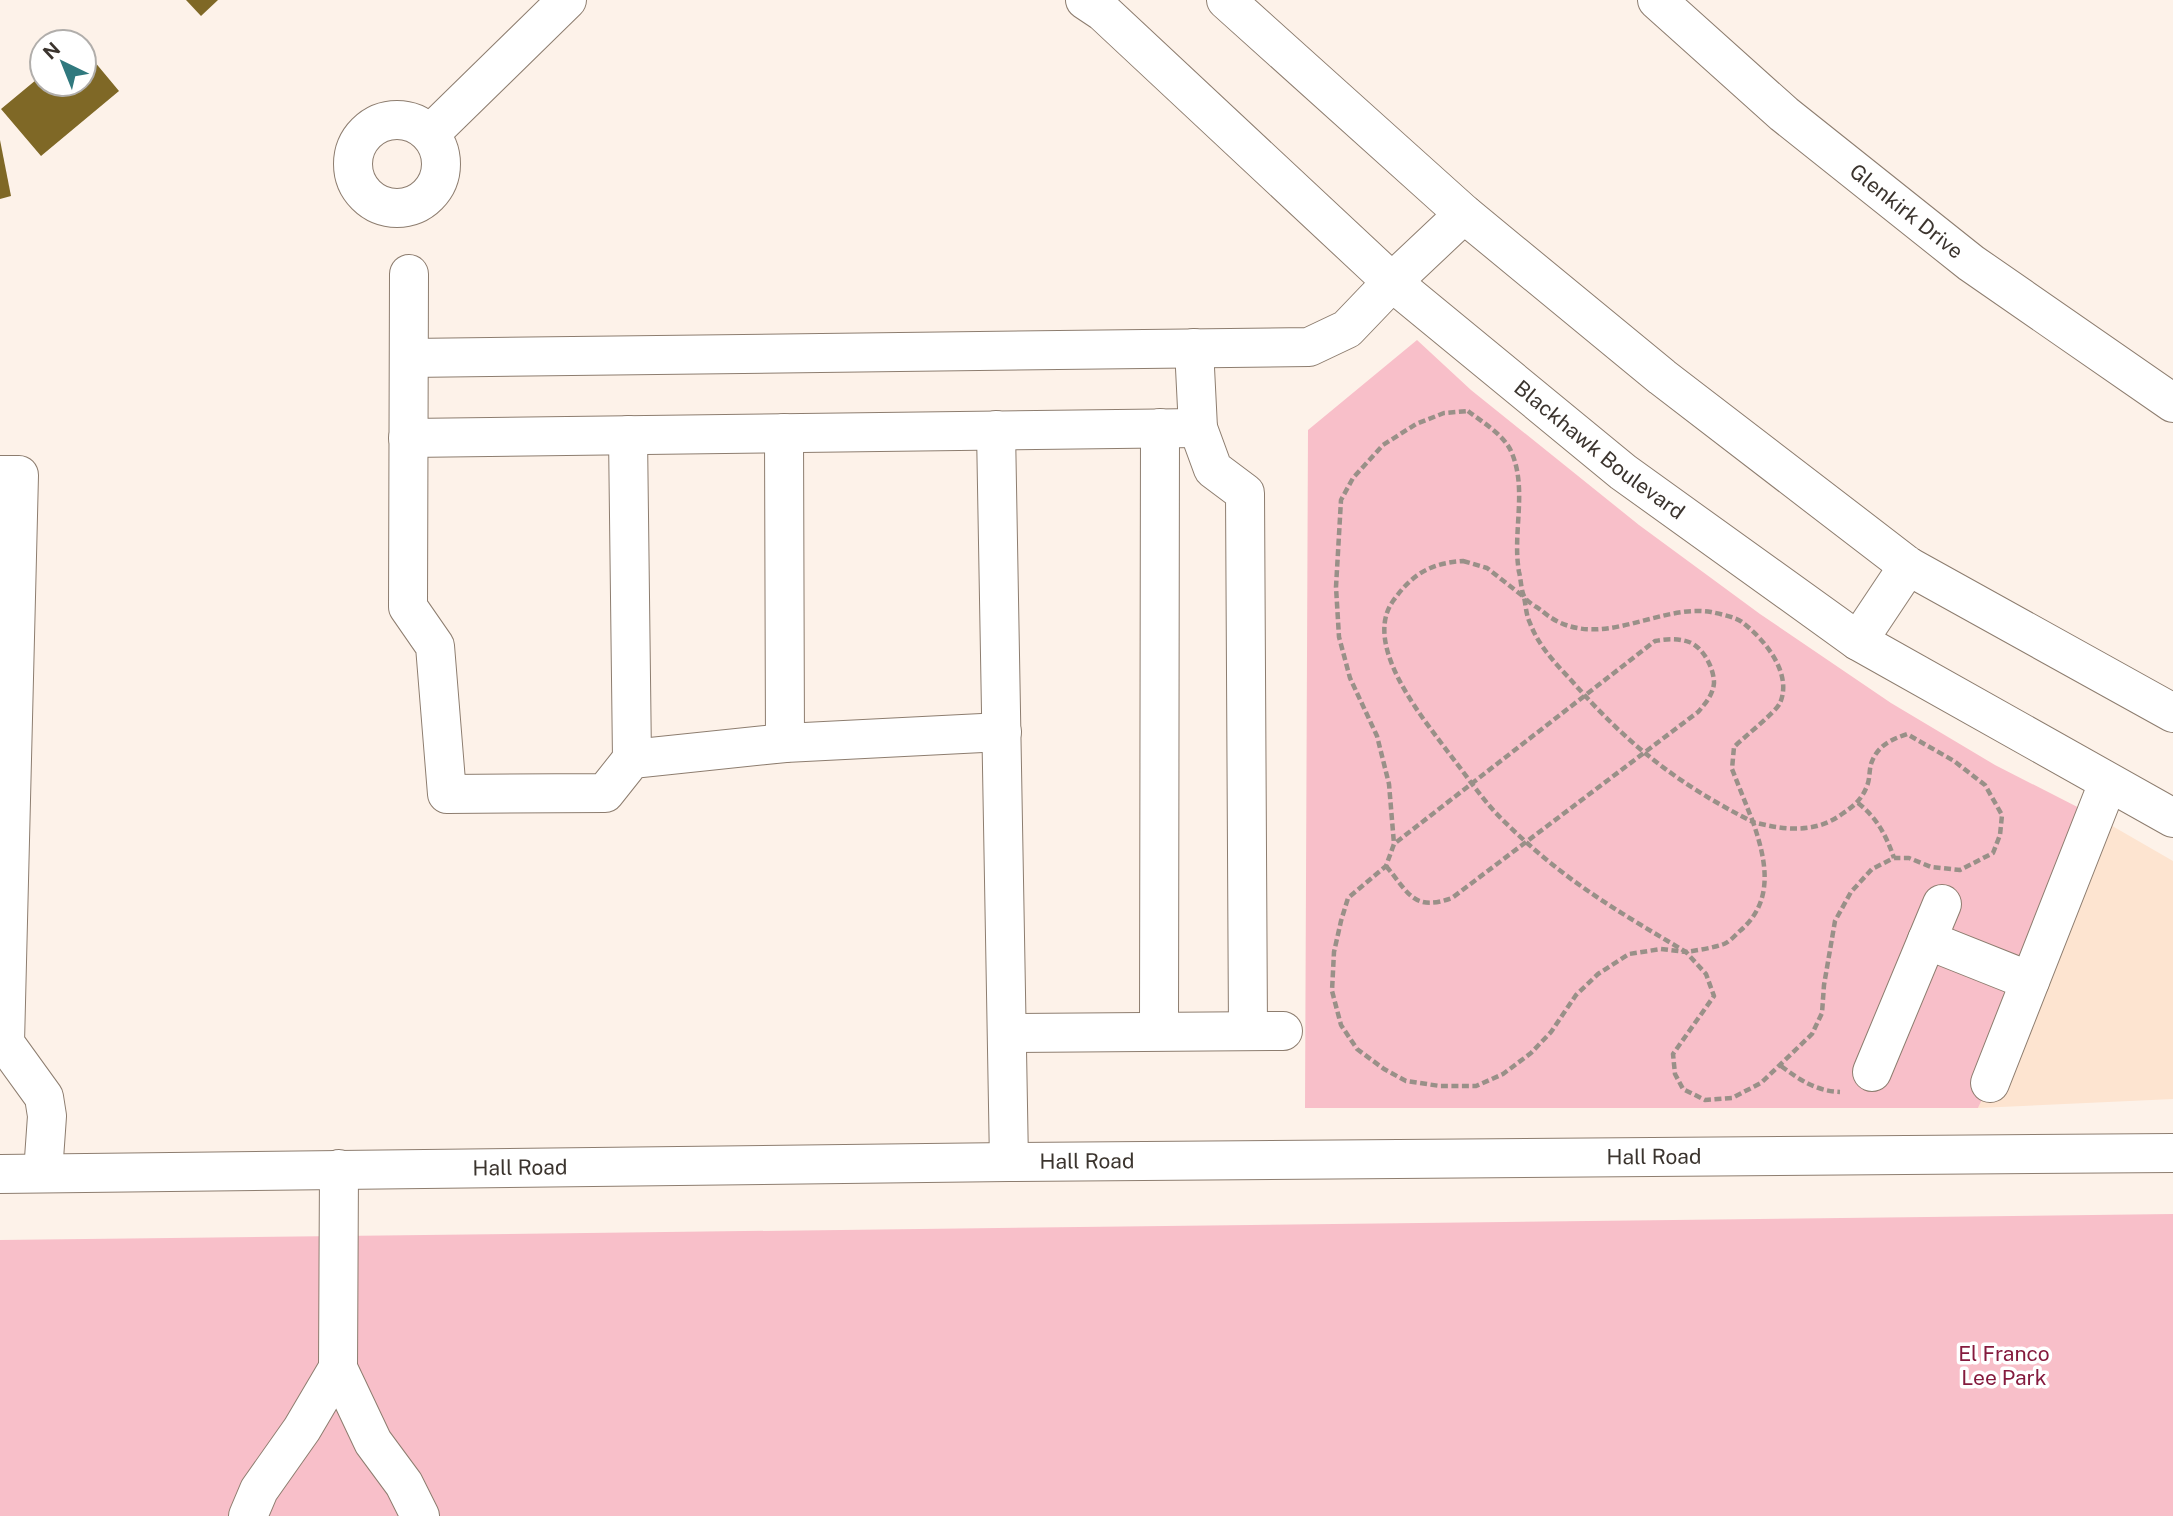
<svg xmlns="http://www.w3.org/2000/svg" width="2173" height="1516" viewBox="0 0 2173 1516" font-family="'Public Sans',sans-serif">
  <rect width="100%" height="100%" fill="#fdf2e9"/>
  <!-- built -->
  <polygon fill="#fde4d0" points="2095,816 2173,861 2173,1099 1978,1108 1990,1083"/>
  <!-- green -->
  <g fill="#f8bfc9">
    <polygon points="1417,340 1471,390 1639,525 1760,614 1891,703 1995,765 2095,816 1990,1083 1978,1108 1305,1108 1308,430"/>
    <polygon points="2173,1214 2173,1516 0,1516 0,1240"/>
  </g>
  <!-- building -->
  <g fill="#7f6826">
    <polygon points="186,0 218,0 201,16"/>
    <polygon points="84,49 119,91 41,156 1,109 42,75 42,84 84,84"/>
    <polygon points="0,140 11,196 0,199"/>
  </g>
  <g fill="none" stroke-linecap="round" stroke-linejoin="round">
    <!-- minor casing -->
    <g stroke="#8d7d6f" stroke-width="40">
      <g id="minor">
        <path id="s1" d="M 1657,0 L 1784,114 L 1971,263 L 2173,403"/>
        <circle cx="397" cy="164" r="44"/>
        <polyline points="430,134 567,0"/>
        <polyline points="409,274 408,607 435,646 447,794 605,793 632,759 785,743 1002,732"/>
        <polyline points="1194,348 1198,428 1213,469 1245,493 1248,1031"/>
        <polyline points="409,358 1309,347 1347,329 1392,282"/>
        <polyline points="996,430 1009,1162"/>
        <polyline points="784,433 785,743"/>
        <polyline points="628,435 632,759"/>
        <polyline points="408,438 1198,428"/>
        <polyline points="0,475 19,475 5,1043 44,1097 47,1116 43,1173"/>
        <polyline points="1927,940 2030,981"/>
        <polyline points="1159,1031 1160,428"/>
        <polyline points="1007,1033 1283,1031"/>
        <polyline points="1872,1072 1942,904"/>
        <polyline points="1990,1083 2108,783"/>
        <polyline points="339,1169 338,1368 373,1442 404,1484 420,1516"/>
        <path id="s2" d="M 0,1174 L 1009,1162 L 2173,1153"/>
        <polyline points="248,1516 259,1490 302,1429 338,1368"/>
      </g>
    </g>
    <!-- major casing -->
    <g stroke="#8d7d6f" stroke-width="40">
      <g id="major">
        <path id="s3" d="M 1085,0 L 1103,12 L 1392,282 L 1623,472 L 1858,641 L 2173,818"/>
        <polyline points="1226,0 1464,214 1662,377 1908,566 2173,713"/>
        <polyline points="1392,282 1464,214"/>
        <polyline points="1858,641 1908,566"/>
      </g>
    </g>
    <!-- path -->
    <g stroke="#999088" stroke-width="4.5" stroke-dasharray="7 3.5" stroke-linecap="butt">
      <path d="M 1468,411 C 1482,422 1503,434 1511,451 C 1528,489 1512,532 1519,572 C 1521,579 1521,592 1525,598 C 1529,603 1537,607 1542,611 C 1595,656 1656,603 1711,612 C 1720,614 1735,617 1742,622 C 1764,639 1793,673 1780,703 C 1776,712 1744,737 1734,747 L 1732,769 L 1753,822 C 1784,830 1815,834 1842,814 C 1854,806 1862,799 1867,786 C 1870,779 1869,771 1871,764 C 1877,746 1890,740 1907,734 L 1954,761 L 1985,785 L 2002,815 L 2000,835 L 1993,853 L 1960,870 L 1931,867 L 1909,858 L 1894,858 L 1872,869 L 1851,892 L 1835,921 L 1824,985 L 1822,1013 L 1812,1034 L 1761,1083 L 1732,1098 L 1705,1100 L 1683,1089 L 1675,1074 L 1673,1054 L 1714,996 L 1706,974 L 1686,952 L 1661,949 L 1629,954 L 1598,974 L 1576,995 L 1551,1032 L 1531,1053 L 1503,1074 L 1476,1086 L 1440,1086 L 1406,1081 L 1384,1069 L 1357,1049 L 1341,1025 L 1332,991 L 1334,952 L 1341,921 L 1348,898 L 1386,866 L 1394,844 L 1389,784 L 1377,736 L 1350,678 L 1339,637 L 1336,587 L 1341,500 L 1353,478 L 1383,445 L 1416,424 L 1444,413 Z"/>
      <path d="M 1463,561 L 1487,568 L 1524,597 C 1526,606 1526,615 1530,623 C 1538,645 1555,663 1571,680 C 1626,743 1677,784 1753,822 C 1766,860 1775,900 1741,930 C 1736,934 1731,941 1724,944 C 1713,948 1698,950 1686,952 C 1641,925 1594,898 1553,865 C 1532,848 1512,830 1494,811 C 1477,792 1463,771 1448,752 C 1422,717 1362,645 1393,601 C 1412,574 1431,563 1463,561 Z"/>
      <path d="M 1858,803 C 1877,818 1886,835 1894,858"/>
      <path d="M 1386,866 C 1409,893 1413,912 1452,898 L 1698,712 C 1705,704 1713,695 1714,683 C 1714,668 1703,647 1689,642 C 1678,638 1666,639 1655,641 L 1394,844"/>
      <path d="M 1781,1066 C 1800,1080 1816,1091 1840,1092"/>
    </g>
    <!-- minor -->
    <use href="#minor" stroke="#fff" stroke-width="38"/>
    <!-- major -->
    <use href="#major" stroke="#fff" stroke-width="38"/>
  </g>
  <g text-anchor="middle" stroke-width="7" stroke-linejoin="round" paint-order="stroke">
    <!-- street labels -->
    <g font-size="21" fill="#3b342e" stroke="#fff">
      <text dy="7" stroke="none"><textPath href="#s1" startOffset="327">Glenkirk Drive</textPath></text>
      <text dy="7" stroke="none"><textPath href="#s3" startOffset="684">Blackhawk Boulevard</textPath></text>
      <text dy="7" stroke="none"><textPath href="#s2" startOffset="1654">Hall Road</textPath></text>
      <text dy="7" stroke="none"><textPath href="#s2" startOffset="1087">Hall Road</textPath></text>
      <text dy="7" stroke="none"><textPath href="#s2" startOffset="520">Hall Road</textPath></text>
    </g>
    <!-- park labels -->
    <g font-size="21" fill="#851b3e" stroke="#fff">
      <text x="2004" y="1361">El Franco<tspan x="2004" dy="24">Lee Park</tspan></text>
    </g>
  </g>
  <!-- north arrow -->
  <g transform="translate(63 63) rotate(317)"><circle r="33" fill="#ffffff" stroke="#b1aeab" stroke-width="2"/>
  <path d="M0-5L12 26L0 18L-12 26Z" fill="#30797e"/>
  <text y="-10" font-size="19" font-weight="bold" text-anchor="middle" fill="#3b342e">N</text>
  </g>
</svg>
